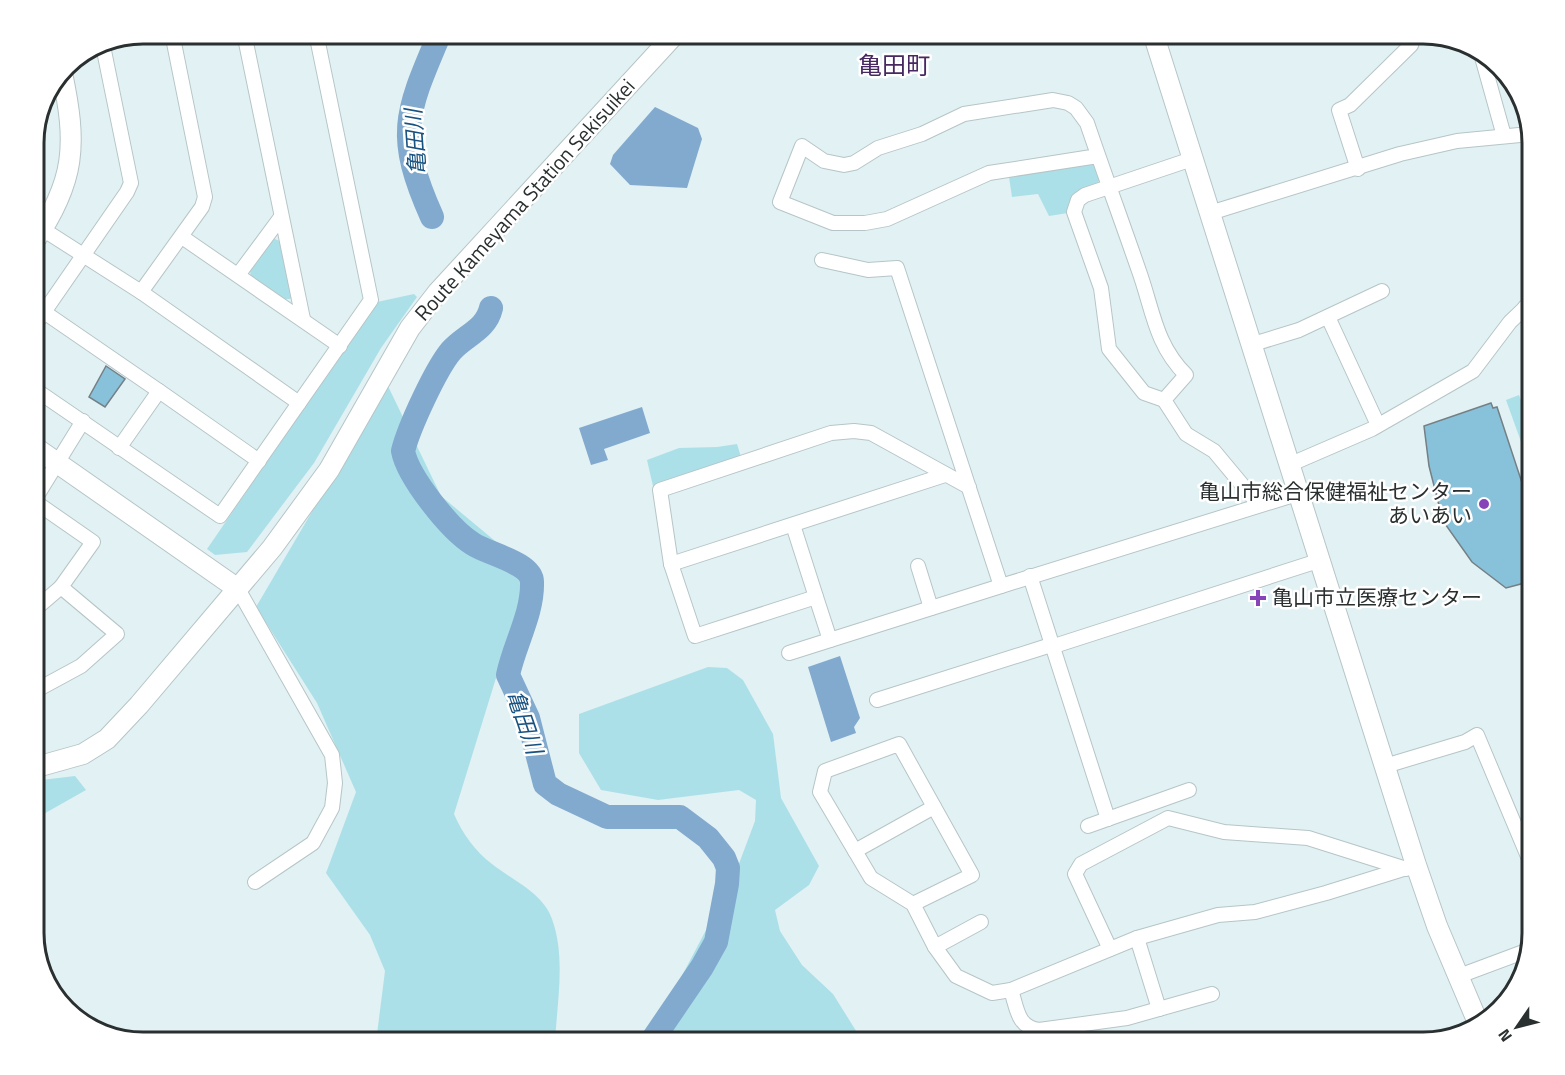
<svg xmlns="http://www.w3.org/2000/svg" width="1565" height="1075" viewBox="0 0 1565 1075" font-family="'Titillium Web','Noto Sans JP',sans-serif">
  <rect width="100%" height="100%" fill="#e2f1f3"/>
  <!-- green -->
  <g fill="#ace0e8">
    <polygon points="1090,163 1096,166 1100,177 1098,184 1071,202 1068,213 1049,216 1038,194 1012,197 1009,177"/>
    <polygon points="272,238 280,241 292,297 290,299 282,299 251,278 250,270"/>
    <polygon points="414,294 417,297 381,348 314,463 247,552 215,555 207,549 377,302"/>
    <path d="M 387,384 L 441,496 L 506,550 L 529,584 L 532,604 L 496,678 L 454,814 C 462,833 475,851 492,864 C 512,880 543,893 552,919 C 566,957 557,1003 555,1042 L 376,1042 L 385,971 L 370,935 L 326,873 L 356,792 L 317,703 L 256,607 Z"/>
    <polygon points="1519,395 1532,431 1532,472 1506,400"/>
    <polygon points="737,444 741,457 653,486 647,460 679,448 717,447"/>
    <polygon points="708,667 727,668 743,680 773,734 781,798 819,866 809,885 775,910 780,931 802,965 833,994 863,1042 647,1042 734,877 755,821 756,800 739,790 658,800 601,790 579,753 579,714"/>
    <polygon points="75,776 86,790 33,820 33,781"/>
  </g>
  <!-- water -->
  <g fill="#82a9ce">
    <polygon points="655,107 698,128 702,139 687,188 630,185 610,164 613,155"/>
    <polygon points="642,407 650,433 604,449 608,460 591,465 579,428"/>
    <polygon points="840,656 860,718 854,727 856,733 831,742 808,667"/>
  </g>
  <g fill="none" stroke-linecap="round" stroke-linejoin="round">
    <!-- river -->
    <g stroke="#82a9ce" stroke-width="24">
      <path d="M 432,217 C 395,134 406,113 440,33"/>
      <path d="M 491,308 C 486,330 465,335 451,351 C 436,369 409,427 403,451 C 408,477 450,530 473,544 C 488,554 532,563 532,582 C 533,614 514,645 508,675 L 528,718 L 545,784 L 558,794 L 607,817 L 680,817 L 708,838 L 724,858 L 728,868 L 727,884 L 716,942 L 702,967 L 651,1042"/>
    </g>
  </g>
  <!-- building -->
  <g fill="#88c1da" stroke="#748085" stroke-width="1.5">
    <polygon points="106,366 125,379 105,407 89,397"/>
    <polygon points="1491,403 1493,408 1497,407 1532,513 1532,581 1506,588 1472,562 1443,521 1429,466 1424,426"/>
  </g>
  <g fill="none" stroke-linecap="round" stroke-linejoin="round">
    <!-- street casing -->
    <g stroke="#b6c5c7" stroke-width="16">
      <g id="street">
        <polyline points="244,33 303,319"/>
        <polyline points="1480,50 1504,136"/>
        <path d="M 1098,156 L 989,173 L 887,219 L 865,223 L 833,223 L 780,202 L 802,146 L 824,161 L 844,165 L 854,163 L 878,148 L 922,134 L 964,114 L 1053,100 L 1068,103 L 1076,108 L 1087,123 C 1104,173 1122,222 1139,271 C 1153,310 1155,344 1186,375 L 1164,400 L 1186,434 L 1214,451 L 1259,505"/>
        <polyline points="1358,169 1339,110 1350,105 1411,45 1407,33"/>
        <polyline points="1210,213 1400,154 1457,141 1530,134"/>
        <polyline points="33,223 141,292 299,403"/>
        <polyline points="182,237 340,346"/>
        <polyline points="822,260 868,270 897,268 1001,586 830,640 816,597 695,636 671,564 660,490 831,433 854,431 871,433 969,487"/>
        <polyline points="238,275 281,217"/>
        <polyline points="141,292 202,207 205,197 172,33"/>
        <polyline points="1525,307 1532,327"/>
        <polyline points="44,312 159,391"/>
        <polyline points="1328,317 1378,425"/>
        <polyline points="33,328 127,192 131,183 102,41"/>
        <polyline points="1250,345 1299,330 1382,291"/>
        <polyline points="33,388 220,516 371,300 316,33"/>
        <polyline points="1164,400 1144,393 1109,349 1101,288 1074,212 1078,200 1085,195 1192,159"/>
        <polyline points="119,448 159,391 259,461"/>
        <polyline points="1291,464 1372,429 1473,371 1510,322 1532,301"/>
        <polyline points="33,502 83,421"/>
        <polyline points="793,525 816,597"/>
        <polyline points="671,564 945,475"/>
        <polyline points="918,566 931,608"/>
        <polyline points="1030,576 1108,819"/>
        <polyline points="1001,586 1300,493"/>
        <polyline points="238,589 332,755 335,783 332,808 313,843 255,882"/>
        <polyline points="33,611 61,587"/>
        <polyline points="1051,647 1321,560"/>
        <polyline points="789,653 830,640"/>
        <polyline points="33,692 81,666 117,634 61,587 93,542 34,501"/>
        <polyline points="877,700 1051,645"/>
        <polyline points="1385,766 1465,742 1477,735 1532,866"/>
        <polyline points="1088,826 1189,790"/>
        <polyline points="855,851 934,807"/>
        <polyline points="913,904 972,875 899,744 825,771 820,792 871,878 913,904 935,947 956,976 992,993 1011,990 1137,938 1218,915 1255,912 1326,893 1416,865"/>
        <polyline points="1137,938 1159,1009"/>
        <polyline points="935,947 981,922"/>
        <polyline points="1110,949 1075,874 1081,864 1168,818 1224,832 1308,838 1406,869"/>
        <polyline points="1459,976 1526,951"/>
        <path d="M 1011,990 C 1017,1008 1017,1027 1039,1030 L 1127,1018 L 1212,994"/>
      </g>
    </g>
    <!-- secondary casing -->
    <g stroke="#b6c5c7" stroke-width="22">
      <g id="secondary">
        <polyline points="1153,33 1416,865 1437,926 1479,1025"/>
        <path d="M 33,243 C 76,181 77,144 62,73"/>
        <polyline points="33,446 238,589"/>
        <polyline points="33,768 83,754 107,739 139,705 272,548 329,470 410,328 438,292 676,33"/>
      </g>
    </g>
    <!-- street -->
    <use href="#street" stroke="#fff" stroke-width="14"/>
    <!-- secondary -->
    <use href="#secondary" stroke="#fff" stroke-width="20"/>
  </g>
  <!-- markers -->
  <g fill="#8644b8" stroke="#fff" stroke-width="2">
    <circle cx="1484" cy="504" r="6"/>
    <path d="M1255 589h6v6h6v6h-6v6h-6v-6h-6v-6h6z"/>
  </g>
  <g text-anchor="middle" stroke-width="5" stroke-linejoin="round" paint-order="stroke">
    <!-- street labels -->
    <g font-size="21" fill="#2a2f30" stroke="#fff">
      <text transform="translate(525 200) rotate(-48)" y="7">Route Kameyama Station Sekisuikei</text>
    </g>
    <!-- poi labels -->
    <g font-size="21" fill="#2a2f30" stroke="#fff" text-anchor="end">
      <text x="1472" y="499">亀山市総合保健福祉センター<tspan x="1472" dy="24">あいあい</tspan></text>
      <text x="1272" y="605" text-anchor="start">亀山市立医療センター</text>
    </g>
    <!-- water labels -->
    <g font-size="22" font-style="italic" fill="#175281" stroke="#fff">
      <text transform="translate(415 142) rotate(-94)" y="8">亀田川</text>
      <text transform="translate(525 722) rotate(71)" y="8">亀田川</text>
    </g>
    <!-- quarter labels -->
    <g font-size="24" fill="#472861" stroke="#fff">
      <text x="894" y="74">亀田町</text>
    </g>
  </g>
  <!-- crop -->
  <path d="M0 0H1565V1075H0ZM143 44H1423A99 99 0 0 1 1522 143V933A99 99 0 0 1 1423 1032H143A99 99 0 0 1 44 933V143A99 99 0 0 1 143 44Z" fill="#fff" fill-rule="evenodd"/>
  <path fill="none" stroke="#2a2f30" stroke-width="3" d="M143 44H1423A99 99 0 0 1 1522 143V933A99 99 0 0 1 1423 1032H143A99 99 0 0 1 44 933V143A99 99 0 0 1 143 44Z"/>
  <!-- north arrow -->
  <g transform="translate(1517 1027) rotate(235)" stroke="#ffffff" stroke-width="4.5" paint-order="stroke">
  <path d="M0-4.5L10 22L0 15L-10 22Z" fill="#2a2f30"/>
  <text y="-9" font-size="16" font-weight="bold" text-anchor="middle" fill="#2a2f30">N</text>
  </g>
</svg>
